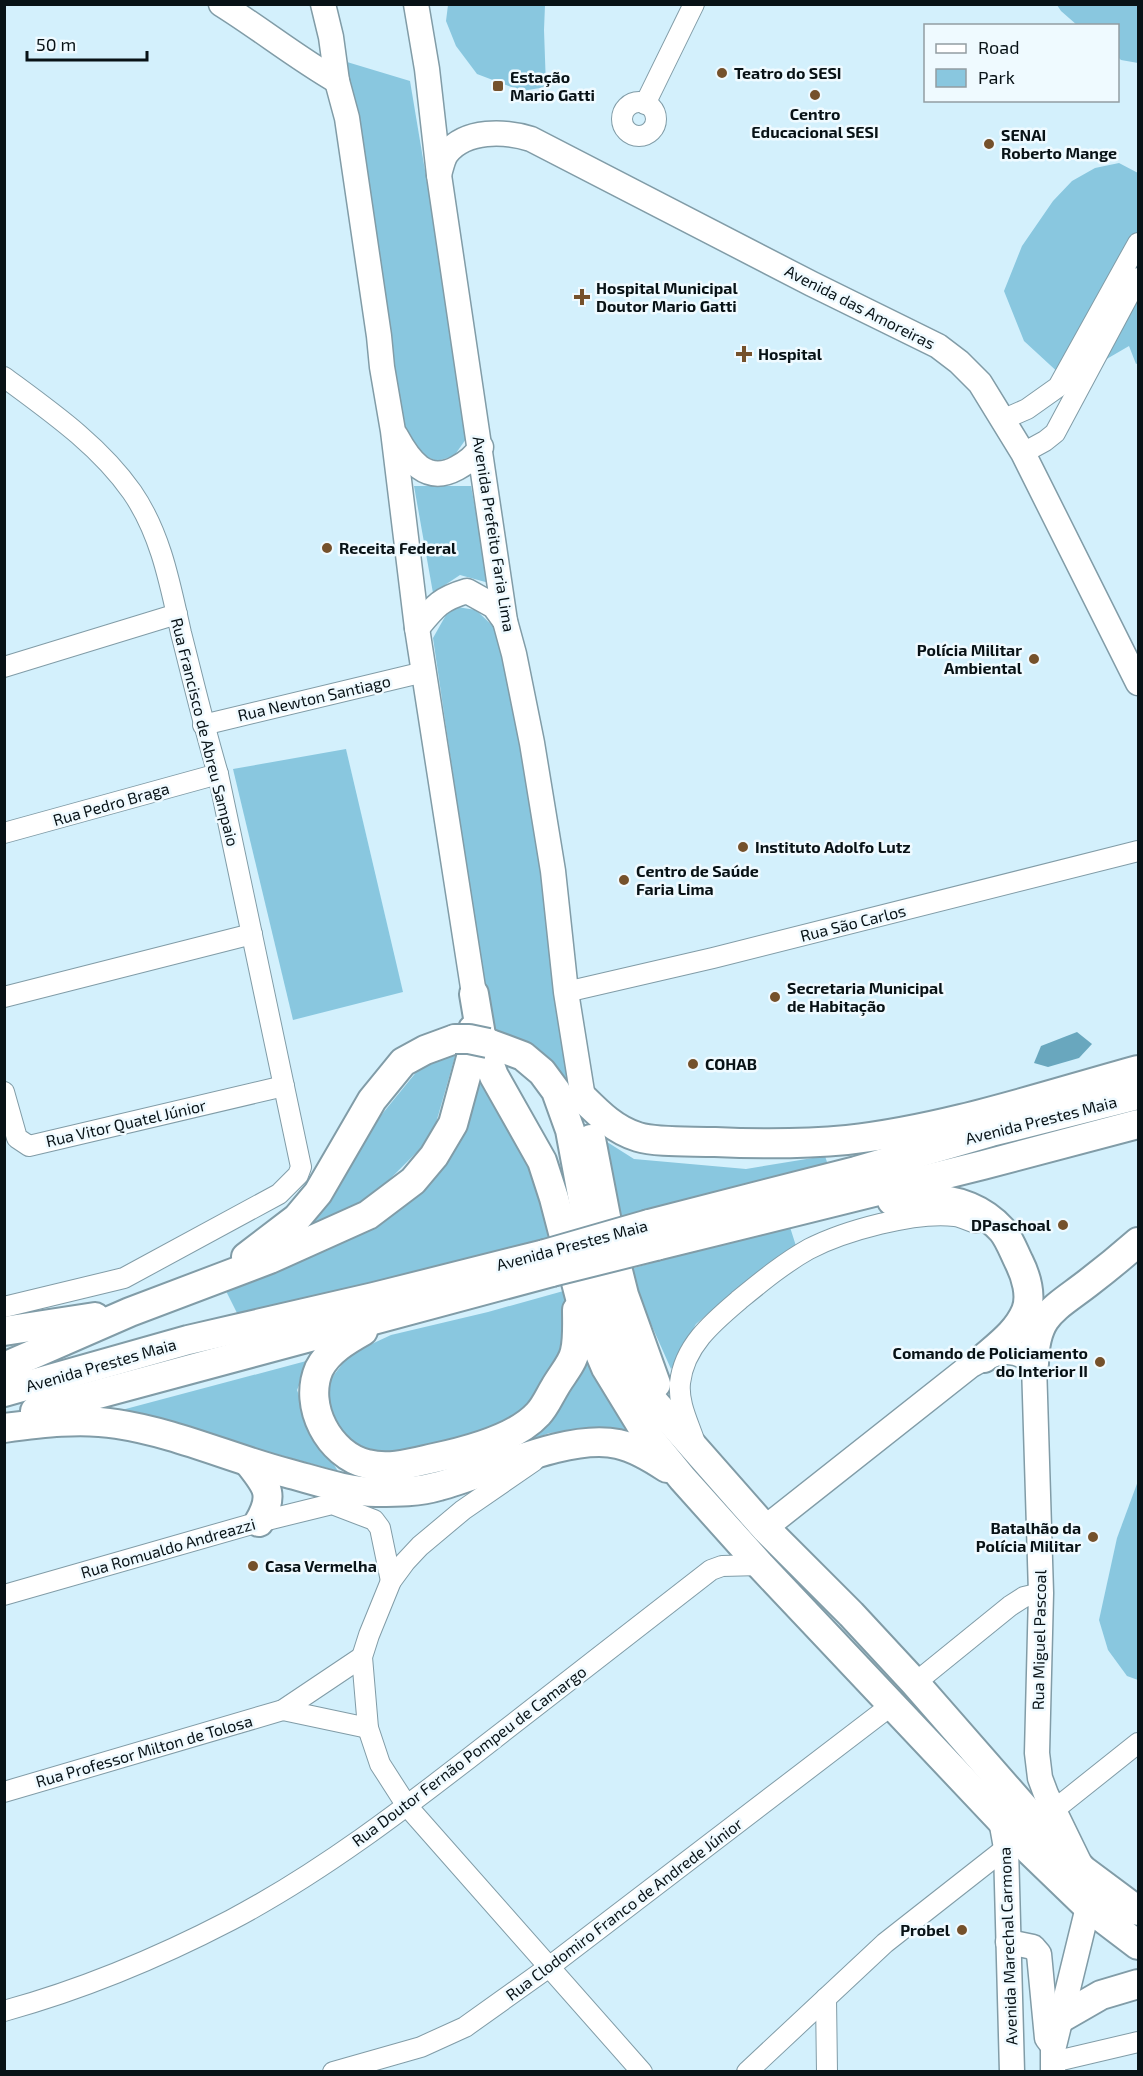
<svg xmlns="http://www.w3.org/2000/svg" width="1143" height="2076" viewBox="0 0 1143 2076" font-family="'Exo 2',sans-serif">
  <rect width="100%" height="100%" fill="#d3f0fc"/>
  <!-- green -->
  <g fill="#89c7df">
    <polygon points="448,5 545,5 544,30 546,87 522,91 477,74 456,46 446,21"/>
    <polygon points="1057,5 1138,5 1138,63 1121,60 1118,57 1118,26 1077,25 1061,11"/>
    <polygon points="347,62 410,81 443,278 466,439 454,456 437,461 422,455 404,430"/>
    <polygon points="1119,163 1138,173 1138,363 1136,364 1129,346 1086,371 1062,376 1024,341 1004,291 1022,246 1053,201 1072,181 1095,168"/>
    <polygon points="414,486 471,486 489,583 460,575 433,593"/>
    <polygon points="451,606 476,610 498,631 514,704 541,871 569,1088 541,1052 490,1028 433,638"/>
    <polygon points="346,749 403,992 293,1020 233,769"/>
    <polygon points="456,1053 432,1137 374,1195 302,1231 334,1179 378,1119 418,1070"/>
    <polygon points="480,1071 530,1158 553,1238 416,1274 237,1313 226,1291 333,1243 412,1200 443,1159"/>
    <polygon points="596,1135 634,1159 746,1169 825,1156 828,1165 619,1218"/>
    <polygon points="789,1224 796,1246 745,1282 696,1324 671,1369 627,1270"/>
    <polygon points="567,1290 567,1352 531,1409 502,1423 459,1439 393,1455 370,1455 352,1444 330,1415 327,1384 350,1354 391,1335 488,1312"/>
    <polygon points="588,1348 637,1441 591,1430 549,1433 527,1442 564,1395"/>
    <polygon points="310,1360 297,1390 311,1430 338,1471 118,1411"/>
    <polygon points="1138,1481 1138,1680 1127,1676 1108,1650 1099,1620 1117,1538"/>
  </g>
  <!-- water -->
  <polygon fill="#69a7be" points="1077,1032 1092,1044 1079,1058 1048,1067 1034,1063 1041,1046"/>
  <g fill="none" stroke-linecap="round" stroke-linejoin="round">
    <!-- minor casing -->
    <g stroke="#819ca7" stroke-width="22">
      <g id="minor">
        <circle cx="639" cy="119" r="17"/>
        <polyline points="645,104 694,4"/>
        <path d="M 4,377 C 50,411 99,445 132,492 C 161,534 170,584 181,633 C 193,680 204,727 218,774 L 301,1167 L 298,1175 L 279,1194 L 124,1278 L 4,1307"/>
        <polyline points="1002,420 1027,409 1058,387 1138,243"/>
        <polyline points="1023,453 1045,441 1055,433 1138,278"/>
        <polyline points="4,667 177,614"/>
        <polyline points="203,725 424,672"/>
        <polyline points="4,833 218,774"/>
        <polyline points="566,992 713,958 1138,851"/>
        <polyline points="4,997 252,934"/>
        <polyline points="4,1092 17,1138 29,1146 284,1086"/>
        <path d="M 694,1440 C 688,1422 678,1403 680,1383 C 684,1346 713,1322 739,1300 C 761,1282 784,1263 809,1249 C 844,1231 915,1211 955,1216 C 962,1217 969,1221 976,1223"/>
        <polyline points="534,1461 463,1510 420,1546 405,1562 391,1581 369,1635 362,1657 368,1728 380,1764 407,1806 642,2072"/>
        <polyline points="4,1595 259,1522 332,1504 374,1520 380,1528 391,1581"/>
        <polyline points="915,1683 1010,1606 1024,1597 1041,1593"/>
        <polyline points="283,1710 368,1728"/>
        <polyline points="4,1792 283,1710 362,1657"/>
        <polyline points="1054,1810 1138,1743"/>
        <polyline points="826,1998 827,2072"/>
        <path d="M 4,2011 C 84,1989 158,1958 231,1920 C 322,1872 405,1808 486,1745 C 561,1687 636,1628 711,1570 L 722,1566 L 760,1565"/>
        <polyline points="1053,2062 1138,2042"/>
        <polyline points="333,2072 421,2047 465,2027 549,1967 893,1704"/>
        <polyline points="747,2072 885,1943 1006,1848"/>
      </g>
    </g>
    <!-- major casing -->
    <g stroke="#819ca7" stroke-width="27">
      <g id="major">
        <path d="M 221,4 C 261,29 297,58 337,81"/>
        <polyline points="323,4 331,37 337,81 347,118 379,336 382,367 393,431 417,628 474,994"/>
        <polyline points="416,4 427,69 439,175 505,621 514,654 532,743 553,871 566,992 583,1098"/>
        <path d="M 439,175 C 441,168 443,158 447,153 C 466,129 505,131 531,139 L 812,284 L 938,346 L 959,362 L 980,383 L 1023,453 L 1138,683"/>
        <path d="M 396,436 C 409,460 426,485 457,468 C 468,462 474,457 481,447"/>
        <path d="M 417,628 C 435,606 440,599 467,591 L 494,606 L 505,621"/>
        <path d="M 765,1528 L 970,1366 C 992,1353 1013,1343 1034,1364 L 1041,1593 L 1037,1753 L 1040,1778 L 1046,1794 L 1083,1870 L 1088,1907 L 1053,2050 L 1053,2072"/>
        <polyline points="1001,1820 1006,1848 1012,2072"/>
        <polyline points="1008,1942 1033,1947 1039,1954 1047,2038 1050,2042"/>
      </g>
    </g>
    <!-- highway casing -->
    <g stroke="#819ca7" stroke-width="32">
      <g id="highway">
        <polyline points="474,994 483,1047 494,1076 542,1161 554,1198 584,1313 595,1342 606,1368 647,1435 682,1478 760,1565 1030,1851 1088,1907 1138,1945"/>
        <polyline points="488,1043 523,1056 542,1072 556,1091 570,1130 599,1286 611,1324 629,1364 654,1402 765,1528 851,1614 915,1683 1041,1827 1083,1870 1138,1911"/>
        <path d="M 583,1098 C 599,1114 615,1130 638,1137 C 657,1143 693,1141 715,1142 C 759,1144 803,1144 847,1140 C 946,1129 1043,1096 1138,1070"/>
        <polyline points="591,1139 611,1243 624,1295 656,1384"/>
        <path d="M 892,1201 C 932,1195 973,1198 1002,1230 C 1009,1238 1014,1252 1019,1262 C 1026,1276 1032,1296 1026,1311 C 1018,1331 999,1345 984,1358"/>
        <polyline points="649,1224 856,1171 991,1132 1138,1095"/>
        <polyline points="656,1246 983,1165 1138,1124"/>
        <polyline points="246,1257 297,1218 318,1193 372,1100 403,1062 425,1050 455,1039"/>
        <polyline points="4,1331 95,1317"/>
        <path d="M 363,1331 C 347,1340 328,1351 319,1369 C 303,1406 329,1455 367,1464 C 389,1470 412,1463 434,1458 C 467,1451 515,1439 538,1414 C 545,1407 550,1395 555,1387 C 561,1376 573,1363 575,1351 C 578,1338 577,1323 577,1310"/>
        <path d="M 1034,1364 C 1035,1315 1053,1310 1088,1283 C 1105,1270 1122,1256 1138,1242"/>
        <polyline points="4,1367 130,1312 270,1259 368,1215 413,1181 434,1156 453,1124 472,1054 473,1029"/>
        <polyline points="4,1392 188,1340 374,1297 545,1254"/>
        <polyline points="35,1411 552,1272"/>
        <path d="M 4,1428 C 42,1423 80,1418 117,1424 C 176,1433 230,1458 287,1473 C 314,1480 348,1492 376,1492 C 397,1492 419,1492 439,1486 C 488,1473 568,1433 618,1444 C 636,1448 652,1458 667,1468"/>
        <path d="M 249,1463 C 267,1486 275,1494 259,1522"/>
        <polyline points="1061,2018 1101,1995 1138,1984"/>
      </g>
    </g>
    <!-- minor -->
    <use href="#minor" stroke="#fff" stroke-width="20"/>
    <!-- major -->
    <use href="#major" stroke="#fff" stroke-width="24"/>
    <!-- highway -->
    <use href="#highway" stroke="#fff" stroke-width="28"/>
    <!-- highway-bridge casing -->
    <g stroke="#819ca7" stroke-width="32" stroke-linecap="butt">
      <g id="highway-bridge">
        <polyline points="455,1039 469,1039 488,1043"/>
        <polyline points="545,1254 649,1224"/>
        <polyline points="552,1272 656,1246"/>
      </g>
    </g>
    <!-- highway-bridge -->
    <use href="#highway-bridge" stroke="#fff" stroke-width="28"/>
  </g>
  <!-- markers -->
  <g fill="#75512b" stroke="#effaff" stroke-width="2">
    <circle cx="722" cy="73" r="6"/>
    <rect x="492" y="80" width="12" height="12" rx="3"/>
    <circle cx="815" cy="95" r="6"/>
    <circle cx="989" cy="144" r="6"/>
    <path d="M579 288h6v6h6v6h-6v6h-6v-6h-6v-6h6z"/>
    <path d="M741 345h6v6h6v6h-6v6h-6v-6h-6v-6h6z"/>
    <circle cx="327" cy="548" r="6"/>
    <circle cx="1034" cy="659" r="6"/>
    <circle cx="743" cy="847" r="6"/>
    <circle cx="624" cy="880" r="6"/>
    <circle cx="775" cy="997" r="6"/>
    <circle cx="693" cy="1064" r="6"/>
    <circle cx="1063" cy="1225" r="6"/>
    <circle cx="1100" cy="1362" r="6"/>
    <circle cx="1093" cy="1537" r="6"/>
    <circle cx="253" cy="1566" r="6"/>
    <circle cx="962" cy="1930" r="6"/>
  </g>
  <g text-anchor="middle" stroke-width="5" stroke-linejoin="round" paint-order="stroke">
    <!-- poi labels -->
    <g font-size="16" font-weight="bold" fill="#081216" stroke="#effaff" text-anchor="start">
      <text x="734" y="79">Teatro do SESI</text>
      <text x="510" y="83">Estação<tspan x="510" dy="18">Mario Gatti</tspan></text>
      <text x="815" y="120" text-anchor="middle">Centro<tspan x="815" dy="18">Educacional SESI</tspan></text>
      <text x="1001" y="141">SENAI<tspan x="1001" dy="18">Roberto Mange</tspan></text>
      <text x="596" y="294">Hospital Municipal<tspan x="596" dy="18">Doutor Mario Gatti</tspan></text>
      <text x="758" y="360">Hospital</text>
      <text x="339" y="554">Receita Federal</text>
      <text x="1022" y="656" text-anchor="end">Polícia Militar<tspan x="1022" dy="18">Ambiental</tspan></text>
      <text x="755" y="853">Instituto Adolfo Lutz</text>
      <text x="636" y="877">Centro de Saúde<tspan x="636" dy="18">Faria Lima</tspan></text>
      <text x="787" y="994">Secretaria Municipal<tspan x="787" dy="18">de Habitação</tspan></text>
      <text x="705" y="1070">COHAB</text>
      <text x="1051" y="1231" text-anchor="end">DPaschoal</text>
      <text x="1088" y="1359" text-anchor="end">Comando de Policiamento<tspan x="1088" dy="18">do Interior II</tspan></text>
      <text x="1081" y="1534" text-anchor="end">Batalhão da<tspan x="1081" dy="18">Polícia Militar</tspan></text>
      <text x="265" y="1572">Casa Vermelha</text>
      <text x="950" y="1936" text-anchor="end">Probel</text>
    </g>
    <!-- street labels -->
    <g font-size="16" fill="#081216" stroke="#effaff">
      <text transform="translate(860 307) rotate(27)" y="6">Avenida das Amoreiras</text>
      <text transform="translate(494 534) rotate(81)" y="6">Avenida Prefeito Faria Lima</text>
      <text transform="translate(314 698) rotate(-13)" y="6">Rua Newton Santiago</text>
      <text transform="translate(205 732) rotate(76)" y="6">Rua Francisco de Abreu Sampaio</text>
      <text transform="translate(111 804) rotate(-16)" y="6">Rua Pedro Braga</text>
      <text transform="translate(853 923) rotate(-14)" y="6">Rua São Carlos</text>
      <text transform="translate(1041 1120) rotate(-14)" y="6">Avenida Prestes Maia</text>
      <text transform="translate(126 1123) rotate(-13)" y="6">Rua Vitor Quatel Júnior</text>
      <text transform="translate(572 1245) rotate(-15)" y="6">Avenida Prestes Maia</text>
      <text transform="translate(101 1365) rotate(-16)" y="6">Avenida Prestes Maia</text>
      <text transform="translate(168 1548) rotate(-16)" y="6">Rua Romualdo Andreazzi</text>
      <text transform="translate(1039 1640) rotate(-89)" y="6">Rua Miguel Pascoal</text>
      <text transform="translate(144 1751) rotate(-16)" y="6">Rua Professor Milton de Tolosa</text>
      <text transform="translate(469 1756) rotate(-37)" y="6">Rua Doutor Fernão Pompeu de Camargo</text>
      <text transform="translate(624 1909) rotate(-37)" y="6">Rua Clodomiro Franco de Andrede Júnior</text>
      <text transform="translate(1008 1946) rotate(-92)" y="6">Avenida Marechal Carmona</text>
    </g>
  </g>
  <!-- border -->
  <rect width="1143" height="2076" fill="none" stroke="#081216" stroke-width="12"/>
  <!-- legend -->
  <rect x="924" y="24" width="195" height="78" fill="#effaff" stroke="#939da2" stroke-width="1.5"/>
  <rect x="936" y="44" width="30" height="9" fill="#ffffff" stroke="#939da2" stroke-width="1.5"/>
  <text x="978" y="54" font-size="18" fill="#081216">Road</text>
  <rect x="936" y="69" width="30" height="18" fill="#89c7df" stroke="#939da2" stroke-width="1.5"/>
  <text x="978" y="84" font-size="18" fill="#081216">Park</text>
  <!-- scale -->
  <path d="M27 51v9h120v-9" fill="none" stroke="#081216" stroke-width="3"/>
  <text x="36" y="51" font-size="18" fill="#081216" stroke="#effaff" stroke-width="4.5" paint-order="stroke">50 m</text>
</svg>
